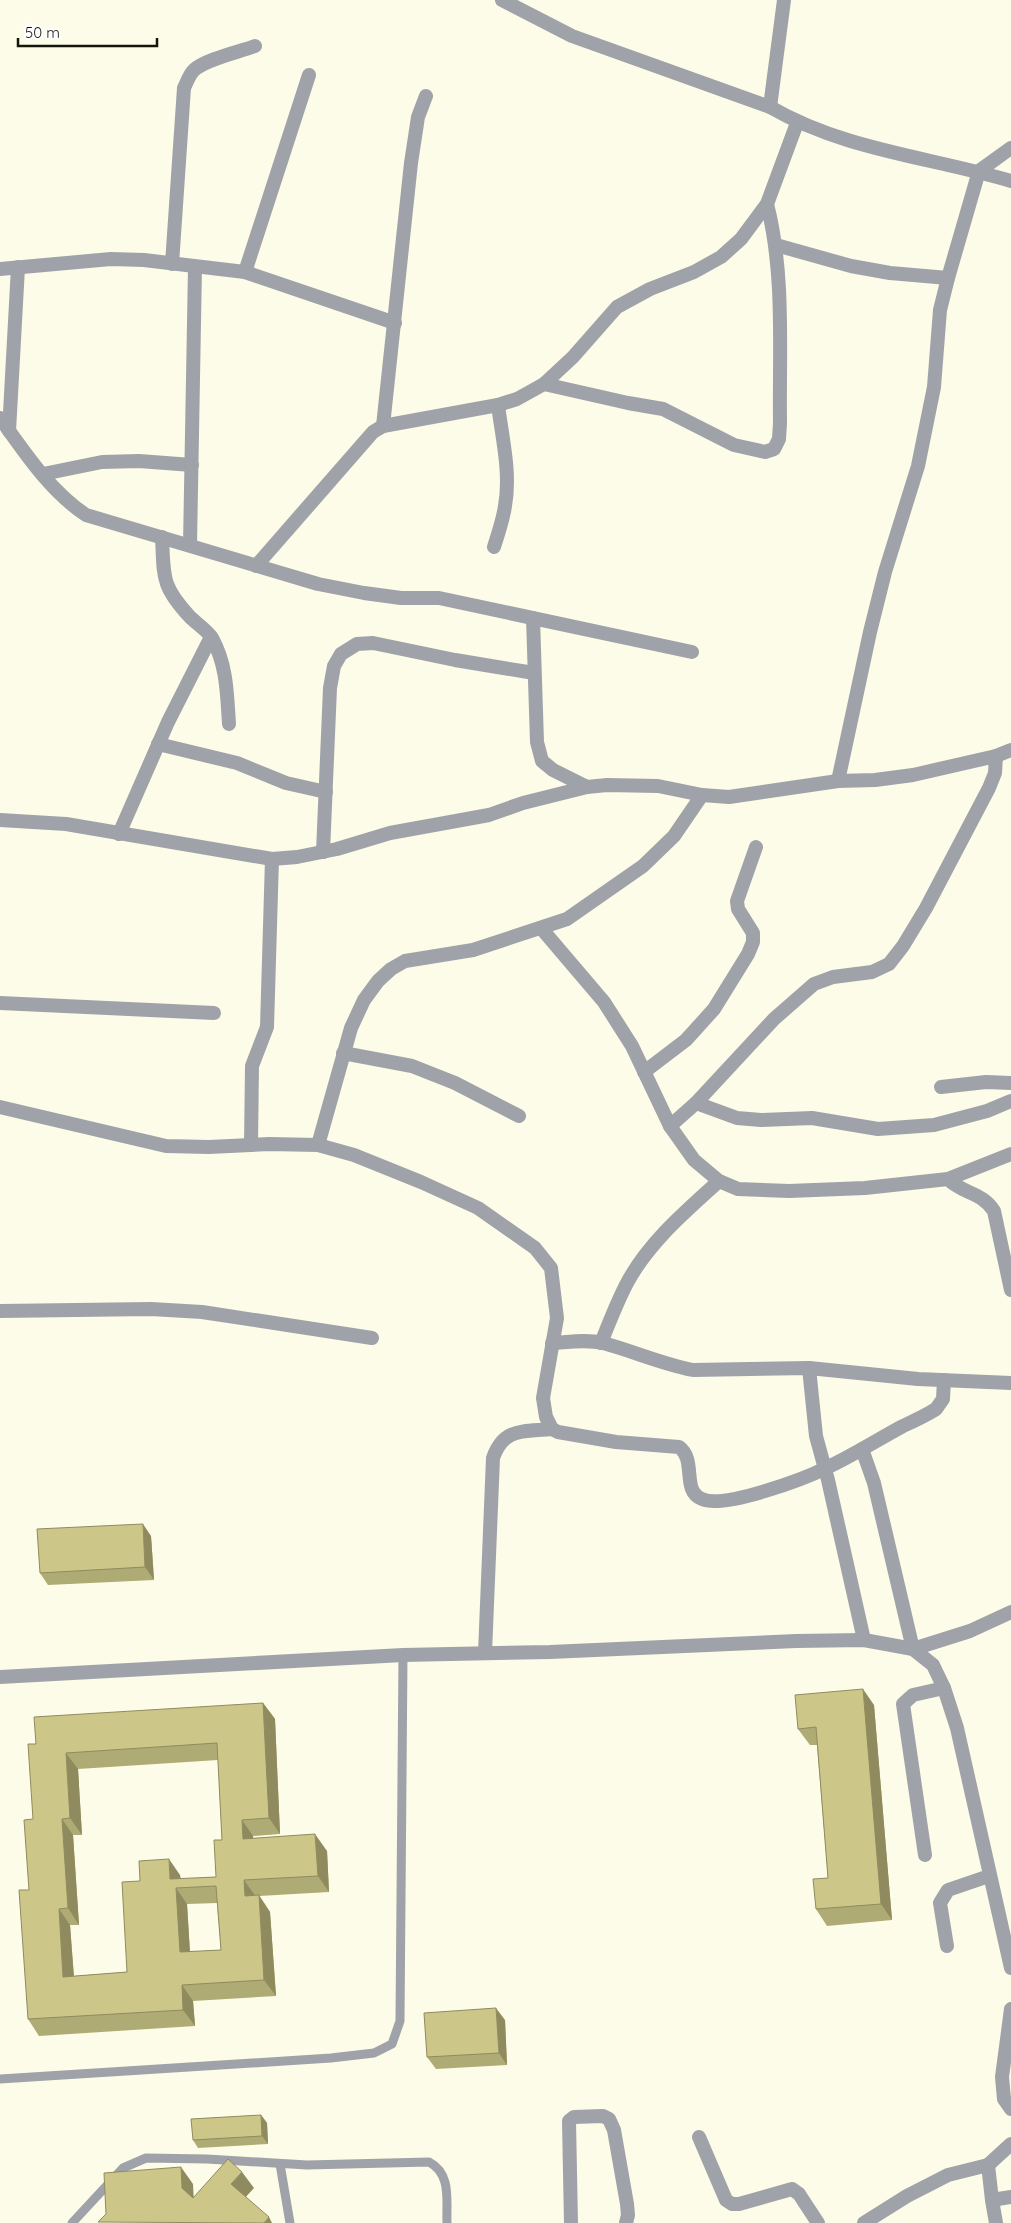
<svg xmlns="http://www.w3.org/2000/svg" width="1011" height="2223" viewBox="0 0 1011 2223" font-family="Quicksand,sans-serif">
  <rect width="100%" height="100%" fill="#fdfce8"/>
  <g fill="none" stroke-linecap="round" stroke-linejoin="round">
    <!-- service -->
    <g stroke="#9fa2a9" stroke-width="9">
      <polyline points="0,2079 331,2058 374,2053 392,2044 400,2021 403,1655"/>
      <polyline points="280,2164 290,2223"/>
      <path d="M 72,2223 L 123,2168 L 146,2158 L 207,2159 L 307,2165 L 429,2162 C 452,2174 446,2201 447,2223"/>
    </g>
    <!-- minor -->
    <g stroke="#9fa2a9" stroke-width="14">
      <path d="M 502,0 L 572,36 L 770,107 C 844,150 930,157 1011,181"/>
      <polyline points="770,107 784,0"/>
      <polyline points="776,245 851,266 890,273 948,278"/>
      <path d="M 172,264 L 184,88 C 187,82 189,75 194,70 C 206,59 239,52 255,46"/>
      <polyline points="0,269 111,259 144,260 245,272 395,323"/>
      <polyline points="245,272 309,75"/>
      <path d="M 544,384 L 628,403 L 663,409 L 734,445 L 765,452 L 774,449 L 779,439 L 780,423 C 779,351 785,274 767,204"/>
      <path d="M 0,418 C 25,453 50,491 86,515 L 318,584 L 364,593 L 401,598 L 439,598 L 692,652"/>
      <polyline points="383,426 411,163 418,117 426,96"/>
      <polyline points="9,431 18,267"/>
      <polyline points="43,474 102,462 139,461 192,465"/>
      <path d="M 162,537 C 164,577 161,586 190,617 C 197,624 207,630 212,638 C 227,665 227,694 229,724"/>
      <polyline points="190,545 195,267"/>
      <path d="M 494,547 C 498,534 503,520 505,506 C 511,473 502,437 498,405"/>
      <polyline points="256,566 373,432 383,426 498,405 517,399 544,384 573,357 617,307 650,289 694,272 721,257 741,239 767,204 797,123"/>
      <polyline points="533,618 537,742 542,761 553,770 587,787 607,785 658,786 702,795 729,797 838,781 875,780 913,775 996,756 1011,750"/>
      <polyline points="158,744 237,763 286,783 326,792"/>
      <polyline points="838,781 870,632 885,572 918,466 934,387 940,310 948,278 979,171 1011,148"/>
      <polyline points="0,820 66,824 272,859 297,857 337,849 390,833 489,815 523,803 587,787"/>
      <polyline points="119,834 168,722 211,637"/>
      <polyline points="323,852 330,688 334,666 341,654 357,644 373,643 455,660 534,673"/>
      <polyline points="541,928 604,1002 632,1046 670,1126 694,1160 719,1181 738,1189 789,1191 865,1188 948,1179 1011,1154"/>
      <polyline points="0,1003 214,1013"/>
      <polyline points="343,1053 412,1066 455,1083 519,1116"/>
      <polyline points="644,1072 686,1040 714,1009 748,954 753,942 753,933 738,909 737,901 756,847"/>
      <polyline points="941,1087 986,1082 1011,1083"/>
      <polyline points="696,1103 737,1118 761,1120 812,1118 878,1129 934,1125 987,1111 1011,1101"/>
      <path d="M 0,1107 L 166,1146 L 209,1147 L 269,1144 L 318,1145 L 354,1155 L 421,1182 L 478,1208 L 535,1248 L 551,1268 L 557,1318 L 543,1398 L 546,1417 L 552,1429 L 558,1432 L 616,1442 L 679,1447 C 697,1460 681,1491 702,1499 C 724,1509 804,1479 826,1468 C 852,1456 877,1440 903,1426 C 914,1421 925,1416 936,1409 L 943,1399 L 944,1380"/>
      <polyline points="670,1126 696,1103 774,1019 814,984 833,977 872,972 889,964 903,946 926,908 989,788 995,773 996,756"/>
      <polyline points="251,1145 252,1066 267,1027 272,859"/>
      <polyline points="318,1145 351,1028 364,1000 378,981 391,969 405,961 473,950 567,919 643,866 674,836 702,795"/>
      <path d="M 948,1179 C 963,1194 982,1192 994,1211 L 1011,1290"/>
      <polyline points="0,1311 151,1309 202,1312 372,1338"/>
      <path d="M 552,1343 C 569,1342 587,1339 603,1343 C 633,1351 662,1364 693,1370 L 809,1368 L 918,1379 L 1011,1383"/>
      <path d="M 601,1343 C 609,1323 617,1302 627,1283 C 649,1242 686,1211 719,1181"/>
      <polyline points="809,1368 816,1436 828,1480 864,1640"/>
      <polyline points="862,1449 874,1483 913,1649 933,1665 944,1688 957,1728 1011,1968"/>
      <path d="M 485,1653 L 493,1458 C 504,1427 523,1432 552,1429"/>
      <polyline points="0,1677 403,1655 550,1652 796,1641 864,1640 913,1649 970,1631 1011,1612"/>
      <polyline points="925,1855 903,1704 913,1695 944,1688"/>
      <polyline points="947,1946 940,1903 948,1890 989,1876"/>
      <polyline points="1011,2009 1002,2077 1004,2099 1011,2109"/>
      <polyline points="699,2137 726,2200 732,2204 739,2204 792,2189 799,2194 818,2223"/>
      <polyline points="988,2165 992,2200 1011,2197"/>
      <polyline points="992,2200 996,2223"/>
      <polyline points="571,2223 569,2121 574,2117 603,2116 609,2119 614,2130 627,2204 628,2215 626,2223"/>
      <polyline points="864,2223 907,2196 948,2175 988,2165 1011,2144"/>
    </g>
  </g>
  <!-- wall -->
  <g fill="#afab75" fill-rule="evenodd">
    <polygon points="151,1536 154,1580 48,1585 40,1573"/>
    <path d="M 263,1703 L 275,1719 L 280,1834 L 253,1836 L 253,1838 L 327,1851 L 329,1892 L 259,1896 L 270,1912 L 276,1996 L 193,2001 L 195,2026 L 39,2036 L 28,2019 L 29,1890 L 33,1819 L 36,1744 ZM 218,1760 L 222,1840 L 216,1877 L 181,1879 L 180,1875 L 140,1881 L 127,1972 L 74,1976 L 70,1925 L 79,1925 L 73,1835 L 82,1835 L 78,1769 ZM 217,1903 L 221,1950 L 190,1952 L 187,1904 Z"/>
    <polygon points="874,1705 892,1920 827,1926 816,1909 828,1878 817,1745 810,1745 798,1729"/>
    <polygon points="505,2020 507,2065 436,2069 427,2057"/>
    <polygon points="261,2115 267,2123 268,2144 198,2148 193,2140"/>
  </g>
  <!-- shaded-wall -->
  <g fill="#8f8b5f">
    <polygon points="143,1524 151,1536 154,1580 145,1567"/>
    <polygon points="863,1689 874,1705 892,1920 881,1904"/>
    <polygon points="263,1703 275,1719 280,1834 269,1818"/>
    <polygon points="66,1753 78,1769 82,1835 70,1818"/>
    <polygon points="62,1819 73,1835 79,1925 68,1908"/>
    <polygon points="242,1820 253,1836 255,1855 243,1839"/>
    <polygon points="315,1834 327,1851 329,1892 318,1876"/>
    <polygon points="169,1859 180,1875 181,1888 170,1879"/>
    <polygon points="244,1880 256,1897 245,1896"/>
    <polygon points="176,1888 187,1904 191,1969 180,1952"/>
    <polygon points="259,1895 270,1912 276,1996 264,1980"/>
    <polygon points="59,1909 70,1925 75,1993 63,1977"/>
    <polygon points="182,1985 193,2001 195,2026 183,2010"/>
    <polygon points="496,2008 505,2020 507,2065 499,2053"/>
    <polygon points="261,2115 267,2123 268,2144 262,2136"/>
    <polygon points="181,2167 193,2184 194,2204 182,2188"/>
    <polygon points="242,2172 254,2188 243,2200 231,2184"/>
    <polygon points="269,2217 272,2223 264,2223"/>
  </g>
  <!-- building -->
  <g fill="#ccc788" stroke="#8f8b5f" fill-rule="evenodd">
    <polygon points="143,1524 145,1567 40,1573 37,1529"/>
    <polygon points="863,1689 881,1904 816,1909 813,1879 828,1878 816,1727 798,1729 795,1695"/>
    <path d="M 263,1703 L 269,1818 L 242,1820 L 243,1839 L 315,1834 L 318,1876 L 244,1880 L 245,1896 L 259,1895 L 264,1980 L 182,1985 L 183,2010 L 28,2019 L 19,1890 L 29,1890 L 24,1820 L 33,1819 L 28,1744 L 36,1744 L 34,1717 ZM 217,1743 L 222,1840 L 214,1840 L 216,1877 L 170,1879 L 169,1859 L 139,1861 L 140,1881 L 122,1882 L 127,1972 L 63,1977 L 59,1909 L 68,1908 L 62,1819 L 70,1818 L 66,1753 ZM 216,1886 L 221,1950 L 180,1952 L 176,1888 Z"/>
    <polygon points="496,2008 499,2053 427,2057 424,2013"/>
    <polygon points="261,2115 262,2136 193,2140 191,2119"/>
    <polygon points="228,2159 242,2172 231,2184 269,2217 264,2223 98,2222 106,2214 104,2173 181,2167 182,2188 193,2198"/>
  </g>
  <!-- scale -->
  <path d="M18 38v8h139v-8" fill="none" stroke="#15150e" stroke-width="2.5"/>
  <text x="25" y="38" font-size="15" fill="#15150e" stroke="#ffffff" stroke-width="4" paint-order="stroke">50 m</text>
</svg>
